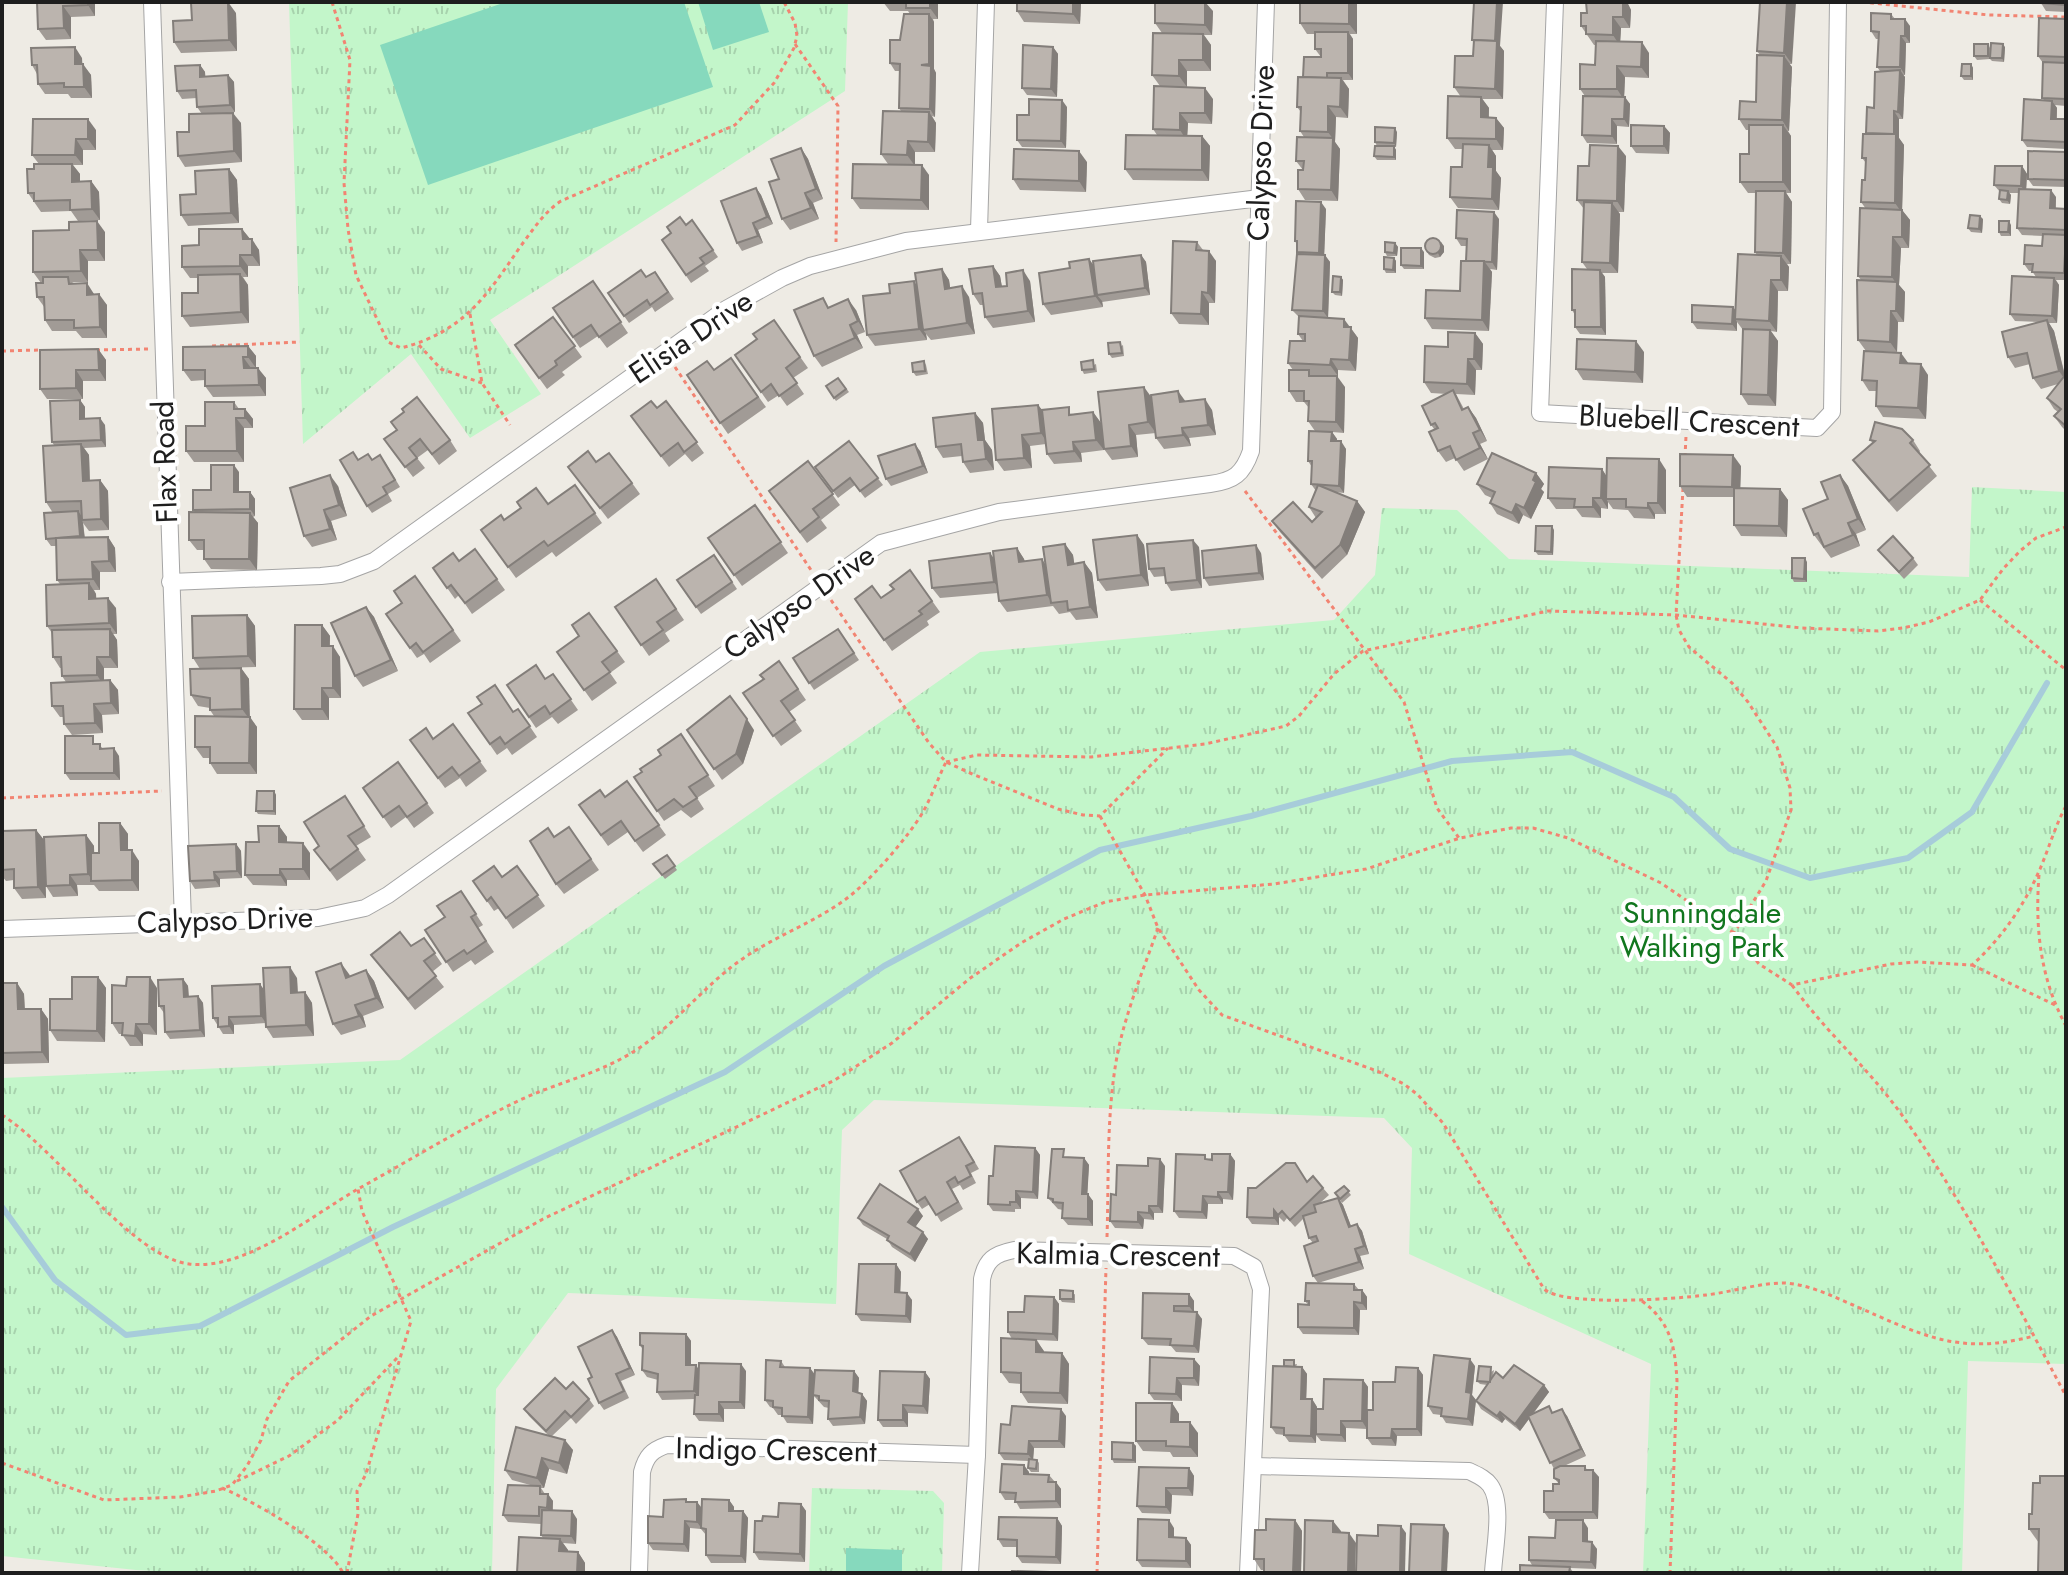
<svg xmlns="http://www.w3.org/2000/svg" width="2068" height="1575" viewBox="0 0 2068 1575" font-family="Jost,sans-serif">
  <defs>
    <pattern id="park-tufts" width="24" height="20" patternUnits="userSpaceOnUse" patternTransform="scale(2)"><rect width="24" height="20" fill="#c3f6ca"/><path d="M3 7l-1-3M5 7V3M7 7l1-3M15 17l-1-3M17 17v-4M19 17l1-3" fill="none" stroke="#a7d2ad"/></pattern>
  </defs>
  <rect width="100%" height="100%" fill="#eeebe4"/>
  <!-- park -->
  <g fill="url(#park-tufts)">
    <polygon points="289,2 848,2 845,91 490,320 541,394 470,438 411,354 303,444"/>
    <polygon points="1972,487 2066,492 2066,1364 1968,1361 1962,1573 1643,1573 1651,1364 1409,1254 1412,1148 1384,1118 874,1100 842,1130 836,1304 568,1293 496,1389 492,1573 200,1573 136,1570 2,1556 2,1078 400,1060 980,652 1334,620 1375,575 1382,508 1457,510 1509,559 1969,577"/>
    <polygon points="812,1488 933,1491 944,1503 942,1573 809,1573"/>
  </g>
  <!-- pitch -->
  <g fill="#86d9bd">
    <polygon points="506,2 684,2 713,87 428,185 380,45"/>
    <polygon points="698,2 759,2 769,32 713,50"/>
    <polygon points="846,1548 902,1550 902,1573 846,1573"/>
  </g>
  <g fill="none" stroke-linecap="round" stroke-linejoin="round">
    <!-- stream -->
    <polyline stroke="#a7ccda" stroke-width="6" points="2,1207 55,1280 126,1335 200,1326 393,1227 725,1072 884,966 1100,850 1251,816 1452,761 1572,752 1674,797 1730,849 1810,878 1908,858 1972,812 2047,683"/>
    <!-- street casing -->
    <g stroke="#a5a5a5" stroke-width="18">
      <g id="street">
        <polyline points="152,2 183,922"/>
        <polyline points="1555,2 1540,413 1817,428 1832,412 1838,2"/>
        <polyline points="979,230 986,2"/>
        <polyline points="170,582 321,576 340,574 374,561 726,309 782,278 810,266 906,241 1260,198"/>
        <path d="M 2,929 L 318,918 L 365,908 L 388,895 L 881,543 L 999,512 L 1210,484 C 1234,481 1243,474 1251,451 L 1266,2"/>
        <path d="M 1254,1466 L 1469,1471 C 1477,1475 1485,1478 1490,1485 C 1504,1504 1494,1550 1493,1573"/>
        <path d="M 639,1573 L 642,1472 C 646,1456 652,1450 667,1445 L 977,1455"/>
        <path d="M 970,1573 L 977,1455 L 982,1279 C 986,1260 994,1254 1014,1250 L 1234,1256 L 1254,1267 L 1261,1289 L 1248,1573"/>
      </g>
    </g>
    <!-- path -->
    <g stroke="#f28472" stroke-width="3" stroke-dasharray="4 4" stroke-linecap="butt">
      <path d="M 332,2 L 350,60 L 344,183 L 348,229 L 356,275 L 388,342 L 401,348 C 463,332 486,297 520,247 C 533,230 543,213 561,201 L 735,125 L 774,83 L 794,48 L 797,36 L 795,23 L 784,2"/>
      <polyline points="1862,2 1989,15 2066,17"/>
      <polyline points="795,44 838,106 836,242"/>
      <polyline points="470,314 482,383 510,425"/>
      <polyline points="419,345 441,369 482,383"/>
      <polyline points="212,346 300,342"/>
      <polyline points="96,350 148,349"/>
      <polyline points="2,351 40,350"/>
      <polyline points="675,367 811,570"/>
      <polyline points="1685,457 1686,436"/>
      <polyline points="1683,488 1676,615 1679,630 1689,647 1732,683 1748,702 1777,747 1790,788 1791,810 1766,881 1734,933"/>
      <polyline points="1245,491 1404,702 1437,808 1459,838"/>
      <polyline points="831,600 929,743 946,762 970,773 1058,809 1083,815 1100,816 1168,748"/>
      <polyline points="1980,600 2066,670"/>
      <polyline points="946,762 977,755 1091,757 1205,744 1286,726 1299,716 1334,674 1363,651 1548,611 1676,615 1802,628 1878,631 1903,628 1929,622 1980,600 2003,569 2020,551 2036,538 2066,527"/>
      <polyline points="2,798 162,791"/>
      <path d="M 1100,816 L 1145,895 L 1158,928 L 1199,990 L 1222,1015 L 1377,1071 L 1404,1084 L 1418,1095 L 1443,1123 L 1544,1289 C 1564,1307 1676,1299 1706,1295 C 1732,1292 1758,1283 1784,1283 C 1808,1284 1832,1296 1853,1305 C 1922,1335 1958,1356 2034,1336"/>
      <path d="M 2039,875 C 2035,928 2040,978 2066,1026"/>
      <polyline points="1972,965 2055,1005"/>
      <path d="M 1792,985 C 1824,1030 1866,1066 1899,1111 C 1963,1200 2014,1299 2066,1396"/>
      <path d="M 2,1115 C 55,1148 132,1257 189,1264 C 245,1271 311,1216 358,1189 C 410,1160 462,1128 516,1102 C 555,1083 596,1075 633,1052 C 673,1027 701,989 738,962 C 776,934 822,921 857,890 C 879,870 908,837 923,812 C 932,796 938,778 946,762"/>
      <path d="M 1107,1237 C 1109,1175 1106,1112 1118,1051 C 1127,1009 1144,968 1158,928"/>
      <path d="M 1642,1301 C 1671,1323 1675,1346 1677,1381 L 1670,1573"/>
      <path d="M 2,1463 L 104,1500 L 180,1497 L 216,1491 L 232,1485 L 247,1466 L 261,1440 L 267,1419 L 289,1381 L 371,1316 L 543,1219 L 835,1080 L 892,1043 L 969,979 L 1021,943 L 1064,919 L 1105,902 L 1145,895 L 1274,884 L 1366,869 L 1460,838 L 1511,828 L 1533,828 L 1568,838 L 1661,883 L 1734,933 L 1759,964 L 1792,985 L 1891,964 L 1917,962 L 1972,965 C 2001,939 2024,906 2040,869 C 2049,848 2055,826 2066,806"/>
      <polyline points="237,1481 289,1456 338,1420 397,1358"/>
      <path d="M 222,1488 C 253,1501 329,1544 343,1573"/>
      <polyline points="347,1573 358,1514 357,1491 366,1474 411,1321 362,1211 358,1189"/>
      <polyline points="1097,1573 1106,1268"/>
    </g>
    <!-- street -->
    <use href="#street" stroke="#fff" stroke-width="16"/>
  </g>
  <!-- wall -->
  <g fill="#a19b96">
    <polygon points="37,2 95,2 95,16 71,17 71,39 46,40 38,29"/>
    <polygon points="883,2 938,2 938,19 933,19 934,22 934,69 936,73 935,117 932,116 936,123 935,152 915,152 915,165 929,175 929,210 860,209 852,198 888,164 881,154 901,111 899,108 900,71 895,71 890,63 910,14 908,11 890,11"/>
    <polygon points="1081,2 1080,24 1024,22 1017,11"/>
    <polygon points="1300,2 1357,2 1357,34 1350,34 1353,39 1353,80 1343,80 1349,89 1348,118 1336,117 1335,142 1340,149 1338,201 1305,200 1298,189 1303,170 1296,161 1304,137 1300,131 1301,112 1297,107 1303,77 1321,57 1315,49 1315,34 1307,34 1300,23"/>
    <polygon points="1627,2 1631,10 1630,28 1621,28 1620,42 1649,53 1649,78 1625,77 1624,97 1630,104 1629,127 1617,126 1617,144 1587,143 1582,135 1585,96 1580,89 1595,65 1596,45 1594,45 1581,26 1587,13"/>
    <polygon points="1760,2 1792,64 1789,64 1792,67 1789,131 1788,131 1791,136 1791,193 1786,193 1792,202 1791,264 1787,264 1789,267 1788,291 1778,291 1777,332 1771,331 1778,341 1776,406 1748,405 1741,394 1743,330 1737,322 1737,331 1697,329 1692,322 1733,307 1736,311 1757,255 1755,252 1756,193 1748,193 1740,182 1749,154 1749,130 1746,130 1739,119 1756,102 1760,55 1757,51"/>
    <polygon points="1869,2 1902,2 1902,4 1870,3"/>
    <polygon points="2066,2 2066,12 2046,11 2041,3"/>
    <polygon points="1213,11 1212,35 1204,35 1211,45 1211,71 1187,71 1187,87 1160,86 1152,75 1162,33 1155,23"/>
    <polygon points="236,13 237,51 181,53 174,42 192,20"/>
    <polygon points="1891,14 1895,19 1910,26 1910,43 1906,43 1905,75 1903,75 1905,77 1903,119 1899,119 1899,138 1904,145 1902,210 1910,220 1909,248 1901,248 1899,285 1905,292 1904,322 1898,322 1897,352 1866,351 1858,340 1861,280 1858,276 1866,209 1861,202 1865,180 1866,163 1862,158 1866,134 1874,108 1880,71 1877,67 1878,39 1876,39 1871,31"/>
    <polygon points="2066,19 2066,106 2055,105 2057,108 2057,119 2066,119 2066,149 2027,147 2022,140 2044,100 2042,98 2043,63 2038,56"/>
    <polygon points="1472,40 1500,46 1504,51 1503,99 1482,99 1489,108 1489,117 1496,118 1504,128 1503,150 1492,150 1496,156 1496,171 1501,178 1499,210 1458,208 1450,197 1462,167 1463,149 1455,149 1447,138 1461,97 1454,87 1473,56 1474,42"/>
    <polygon points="1988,44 1990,48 2005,47 2004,62 1992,61 1990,59 1977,60 1974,56"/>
    <polygon points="1053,47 1058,54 1057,97 1027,95 1022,88"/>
    <polygon points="82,58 82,64 91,75 92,98 71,98 68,94 45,94 38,84 37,74 32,65"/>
    <polygon points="1971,64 1973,68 1973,80 1964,80 1961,76"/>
    <polygon points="200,65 205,72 205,77 228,75 234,82 235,112 227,113 241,123 242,162 185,167 178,156 189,132 202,114 197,107 197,98 182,99 177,91"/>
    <polygon points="1154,86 1213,99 1212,124 1188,123 1187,136 1202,136 1210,146 1209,181 1133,180 1125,169 1157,135 1153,129"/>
    <polygon points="1067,107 1066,148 1022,147 1017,140 1029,115"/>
    <polygon points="1664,126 1670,133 1669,154 1636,153 1631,146"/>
    <polygon points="96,130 96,150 83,150 83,165 73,165 80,174 80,181 91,181 99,192 100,220 78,221 71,211 41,212 28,193 34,169 39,164 32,155"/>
    <polygon points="1397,132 1396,147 1394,147 1396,150 1396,160 1377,160 1374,156 1377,146 1375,142"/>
    <polygon points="801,148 808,159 823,199 813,203 819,219 790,230 782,219 779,179"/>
    <polygon points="2066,152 2066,187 2033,186 2028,179"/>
    <polygon points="1626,156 1624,212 1618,212 1620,214 1618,273 1602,273 1605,277 1606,335 1580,334 1575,327 1575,315 1572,310 1587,269 1582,262 1584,209 1577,200 1589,166"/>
    <polygon points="1087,162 1086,192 1020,190 1013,179"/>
    <polygon points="2022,166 2027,174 2026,189 2056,197 2056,209 2066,209 2066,280 2056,280 2059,285 2057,323 2049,323 2054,331 2065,375 2066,374 2066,431 2062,427 2054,416 2058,412 2054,409 2047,398 2058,384 2041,389 2033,378 2030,364 2015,368 2008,357 2039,322 2015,321 2010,314 2036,277 2032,271 2029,271 2024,264 2042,246 2043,236 2022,235 2017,228 2019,193 2009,193 2011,195 2010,204 2002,203 1999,199 2000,192 1994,185"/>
    <polygon points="229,169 237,180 239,223 188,226 181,215 196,194"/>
    <polygon points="756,188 761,195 773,224 758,230 763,243 742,251 737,243"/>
    <polygon points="1326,209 1324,255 1330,262 1328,318 1350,327 1358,338 1356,371 1338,370 1338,376 1312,375 1345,387 1344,433 1332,432 1337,439 1337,441 1346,449 1344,493 1335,492 1357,501 1365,512 1347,555 1322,579 1280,532 1272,521 1312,522 1316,518 1309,507 1316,491 1311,484 1312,467 1308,461 1315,431 1308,421 1309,408 1304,402 1296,402 1289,391 1293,370 1288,363 1303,341 1298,334 1299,317 1292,310 1299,254 1297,252 1297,245 1295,241"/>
    <polygon points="1499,219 1497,270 1490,269 1492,272 1489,331 1432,329 1425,318 1460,291 1466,261 1467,246 1461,246 1456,238"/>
    <polygon points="1983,219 1982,233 1971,232 1968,228"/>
    <polygon points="692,220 718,257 705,266 709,271 691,283 662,240"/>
    <polygon points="2011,225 2011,236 2001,236 1999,232"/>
    <polygon points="242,229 259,250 260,266 248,266 248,277 243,277 248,285 249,323 190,327 182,316 198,293 198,278 190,278 182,267 199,245"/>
    <polygon points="105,232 105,261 88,261 88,282 72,282 94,294 107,305 107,338 82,338 76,331 52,331 45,320 45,308 37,297 43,283 41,283 33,272"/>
    <polygon points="1197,242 1203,250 1216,261 1215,303 1209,303 1209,325 1179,324 1171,313"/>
    <polygon points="1395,243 1398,247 1397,256 1387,256 1385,252"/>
    <polygon points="1444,246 1444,252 1440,257 1435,258 1429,255 1427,252"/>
    <polygon points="1424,252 1424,269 1404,269 1401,265"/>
    <polygon points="1141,255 1146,262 1150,295 1102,302 1102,301 1103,307 1051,315 1043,304 1070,268 1089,259 1093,265"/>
    <polygon points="1394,258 1396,261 1396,273 1386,273 1384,269"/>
    <polygon points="993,266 1000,276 1002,287 1030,281 1035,322 993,328 985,317 983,305 980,305 973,294"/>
    <polygon points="942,269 949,280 950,288 969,297 975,334 931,340 926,334 927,340 875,346 867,335 890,293 916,285"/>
    <polygon points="655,272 674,299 655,312 652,307 629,323 608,293 646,277"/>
    <polygon points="1341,277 1343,280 1342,296 1335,295 1332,292"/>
    <polygon points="593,281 628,333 607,348 598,336 580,348 553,308"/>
    <polygon points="830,307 856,310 865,332 857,335 863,348 822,367 814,356"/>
    <polygon points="553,317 582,357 562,372 565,375 547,389 515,345"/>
    <polygon points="774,320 808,368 793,378 804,394 787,406 779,395 768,402 735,355 757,339"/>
    <polygon points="1475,333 1483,344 1482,370 1476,370 1475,395 1456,394 1464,409 1468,407 1476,418 1487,441 1480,444 1488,459 1464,471 1455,458 1446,462 1438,451 1435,430 1431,425 1447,394 1431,393 1424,382 1448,347"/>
    <polygon points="1123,345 1124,356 1112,358 1109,354"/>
    <polygon points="248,346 256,356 256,368 266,378 266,396 213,397 205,386 205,380 191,381 183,370"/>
    <polygon points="98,349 106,360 106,381 83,381 83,399 47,399 40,389"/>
    <polygon points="1644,352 1643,383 1583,380 1576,369"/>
    <polygon points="731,358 766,407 728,434 687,375 714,370"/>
    <polygon points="924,361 926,365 928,374 916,376 913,372"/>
    <polygon points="1908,363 1928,375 1926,419 1883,417 1876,406 1877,391 1869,391 1862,380"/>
    <polygon points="1096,364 1097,372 1084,374 1082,370"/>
    <polygon points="838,378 849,392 836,401 826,386"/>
    <polygon points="1151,397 1185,402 1212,410 1216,435 1189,438 1191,446 1164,449 1156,438 1156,433 1136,435 1138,457 1112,460 1104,449"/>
    <polygon points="80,400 85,407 85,418 105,425 106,447 84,448 89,455 90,480 100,480 108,491 109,530 89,531 83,523 85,538 108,537 115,548 116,572 100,572 100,590 94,590 96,594 96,598 116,608 117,634 113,634 117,640 118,668 104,668 104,680 110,680 118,690 119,714 102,715 103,733 72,735 64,724 64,717 60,717 52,706 66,682 62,676 61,668 60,668 53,657 52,633 47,626 60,584 57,580 56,546 51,546 46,539 53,513 46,502 54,445 52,442"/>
    <polygon points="666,401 704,453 692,462 685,454 669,467 639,427 657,408"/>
    <polygon points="234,402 239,409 245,409 253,419 253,428 244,428 244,462 194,462 186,451 205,426"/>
    <polygon points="1038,405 1043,411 1073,414 1093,412 1101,423 1104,450 1081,453 1082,462 1054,464 1047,454 1046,444 1030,446 1032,468 1004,471 996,460"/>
    <polygon points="975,413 983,423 985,440 992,450 994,470 970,473 963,462 962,456 943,458 936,447"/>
    <polygon points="384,439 450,440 457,451 439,465 428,450 417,458 425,468 413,477"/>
    <polygon points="1870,440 1913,440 1920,451 1919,453 1937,476 1897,512 1861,471 1853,460 1873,443"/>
    <polygon points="849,441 883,485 865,498 855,485 838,498 815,467"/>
    <polygon points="920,451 928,473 891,486 886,479"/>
    <polygon points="358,460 372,460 385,462 400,487 388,494 392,501 372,513 367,506"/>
    <polygon points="808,461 840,505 821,520 827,528 807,543 769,491"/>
    <polygon points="596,462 632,483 640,494 608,519 568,467"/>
    <polygon points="1741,466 1740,488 1780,489 1788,500 1787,537 1741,536 1734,525 1734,497 1687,497 1680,486"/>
    <polygon points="1602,469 1606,476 1666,470 1666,514 1655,514 1655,519 1634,518 1628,510 1613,509 1608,502 1608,509 1601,508 1601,518 1582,517 1576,509 1556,509 1548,498"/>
    <polygon points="239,472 239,492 250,492 255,499 255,516 253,517 258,523 257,570 211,569 204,559 204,550 197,550 189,540 195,512 193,510 211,490"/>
    <polygon points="1536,473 1544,484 1541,489 1544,492 1531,519 1523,515 1519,524 1497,514 1490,503 1492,498 1485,495 1477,484"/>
    <polygon points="1840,475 1848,486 1866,530 1856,534 1860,546 1831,558 1814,535 1828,499"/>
    <polygon points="575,485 602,523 556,557 552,552 516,578 481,530 504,520 521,508 548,504"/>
    <polygon points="338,486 347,516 331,521 337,540 312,547 304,536"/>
    <polygon points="755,505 788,553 742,586 708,538"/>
    <polygon points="1554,530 1553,555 1538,555 1535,551"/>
    <polygon points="1137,535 1144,545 1149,586 1106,591 1098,580"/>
    <polygon points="1065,544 1073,555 1074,564 1084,562 1092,573 1098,618 1076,620 1070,612 1059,614 1053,606 1007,612 999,601 998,593 940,598 932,588 993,558 1017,548 1024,559 1025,561 1046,565"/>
    <polygon points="1199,547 1202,588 1171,591 1166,583 1165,576 1154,577 1149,569"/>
    <polygon points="475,549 505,590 472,614 459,595 455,599 433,568 459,561"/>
    <polygon points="1878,550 1913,558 1918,565 1904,579 1884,557"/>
    <polygon points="1261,553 1264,580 1209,586 1204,578"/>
    <polygon points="714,555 737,589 701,614 677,580"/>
    <polygon points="1807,562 1807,582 1794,582 1792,578"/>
    <polygon points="910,570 940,612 927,621 929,625 892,651 855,599 881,598 894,589"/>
    <polygon points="415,576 461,641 430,663 424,654 417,658 386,614 402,603"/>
    <polygon points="656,579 684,620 665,633 670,641 649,656 615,607"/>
    <polygon points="366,607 374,617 398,671 363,687 355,676"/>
    <polygon points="589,613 625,662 610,673 617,683 592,701 557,652 579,636"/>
    <polygon points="247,615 255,626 256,667 217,668 241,668 249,679 249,717 257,727 257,774 217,774 210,763 210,758 203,758 195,747 214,716 210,710 210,708 198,706 191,695 200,669 193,658"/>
    <polygon points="322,625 330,636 330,646 340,657 341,698 329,698 329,720 302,720 294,709"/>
    <polygon points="838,629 859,660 814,690 793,658"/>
    <polygon points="779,661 806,700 789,712 802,731 781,746 743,693 764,679"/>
    <polygon points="553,674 578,710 558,724 552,717 536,728 507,685 545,679"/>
    <polygon points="518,709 537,737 512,755 507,748 497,755 468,713 513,712"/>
    <polygon points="453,724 487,771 466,787 460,778 445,788 410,740 433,739"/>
    <polygon points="687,730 754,730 743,764 722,780"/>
    <polygon points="681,734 715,786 697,798 704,809 691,818 681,810 664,821 634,777 642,772 661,755"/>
    <polygon points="98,743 103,749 119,756 120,780 70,780 65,773"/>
    <polygon points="398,762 434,813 414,828 406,817 391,828 363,788"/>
    <polygon points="627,781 666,835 643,852 628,832 608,846 579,805 605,797"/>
    <polygon points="274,791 276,795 276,815 258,814 256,811"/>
    <polygon points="345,796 371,837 356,846 366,860 337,881 314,850 319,846"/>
    <polygon points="120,823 128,834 128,850 139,861 139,891 99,891 94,885 77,885 78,896 53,897 46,886 86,835 94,846 94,853 99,853"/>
    <polygon points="279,826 287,837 287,843 310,853 310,880 287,880 287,886 253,885 245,875 259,842"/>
    <polygon points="569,827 599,870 564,894 556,884 554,837"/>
    <polygon points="36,830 44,840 46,898 22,899 14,888 14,880 6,881 2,876 2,831"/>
    <polygon points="236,844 241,851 242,878 220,879 220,887 195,889 190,881"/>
    <polygon points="667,855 677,870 665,879 653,864"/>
    <polygon points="517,866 545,906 513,929 499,908 494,911 473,881 502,877"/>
    <polygon points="461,891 483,925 478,928 494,952 475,965 471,960 453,972 425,930 445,917"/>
    <polygon points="424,938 442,964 432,972 444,987 415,1010 371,955 411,946"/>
    <polygon points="366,970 374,981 384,1008 363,1016 366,1027 341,1035 333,1024 349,974 350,976"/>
    <polygon points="98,977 106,988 105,1042 57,1041 50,1030 72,999"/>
    <polygon points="297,978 298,993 305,992 312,1003 314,1036 273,1038 266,1027 266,1023 234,1025 234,1034 223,1034 213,1018 264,990"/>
    <polygon points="183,979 188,986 189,997 198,996 203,1003 205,1037 170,1039 165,1032 164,1013 159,1006"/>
    <polygon points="2,983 17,983 24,994 25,1009 41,1009 48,1019 49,1063 4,1064 2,1061"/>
    <polygon points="157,988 157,1035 143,1034 143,1046 130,1046 122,1034 119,1034 112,1023"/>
    <polygon points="964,1144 979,1169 971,1173 976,1183 963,1190 960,1185 952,1189 963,1209 941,1222 930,1204 922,1209 917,1202"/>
    <polygon points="1035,1148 1040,1155 1038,1199 1021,1198 1021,1209 1015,1209 1015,1212 993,1211 988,1204 993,1176"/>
    <polygon points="1230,1154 1235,1161 1233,1200 1223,1199 1223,1204 1208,1204 1207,1219 1179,1218 1174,1211 1208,1159"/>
    <polygon points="1069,1157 1084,1158 1089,1165 1087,1194 1093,1201 1093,1226 1068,1225 1062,1218 1063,1210 1058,1209 1048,1198"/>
    <polygon points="1165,1166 1163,1213 1154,1213 1154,1220 1144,1219 1143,1229 1115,1228 1110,1221 1116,1195"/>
    <polygon points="1307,1181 1323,1188 1329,1195 1320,1203 1338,1198 1343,1205 1351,1226 1357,1224 1362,1231 1369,1254 1360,1256 1364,1269 1318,1283 1354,1284 1359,1290 1362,1290 1367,1297 1367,1310 1360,1310 1359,1335 1303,1334 1298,1327 1308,1305 1305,1301 1318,1283 1313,1276 1313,1243 1309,1238 1303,1219 1295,1227 1287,1218 1284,1222 1279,1217 1279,1225 1252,1224 1247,1217 1256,1188"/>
    <polygon points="1344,1186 1351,1195 1342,1203 1335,1193"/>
    <polygon points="923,1216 915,1227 928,1239 915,1262 892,1247 887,1239 863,1225 858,1218"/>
    <polygon points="896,1264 901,1272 900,1293 912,1300 911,1323 861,1321 856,1314"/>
    <polygon points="1143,1293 1189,1294 1194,1301 1194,1312 1202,1319 1199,1353 1176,1352 1171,1346 1148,1345 1142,1338"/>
    <polygon points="1075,1294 1075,1303 1062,1302 1060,1299"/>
    <polygon points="1054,1297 1059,1304 1058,1341 1037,1340 1044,1352 1062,1353 1069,1364 1068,1404 1028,1403 1021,1392 1021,1384 1009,1383 1001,1372 1012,1339 1008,1332 1024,1312"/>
    <polygon points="612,1330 617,1337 635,1375 621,1381 629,1398 604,1410 599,1403 592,1377"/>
    <polygon points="686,1334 691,1341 691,1365 699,1370 746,1371 745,1409 724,1409 724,1422 699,1421 694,1414 695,1399 662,1400 657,1392 658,1380 647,1377 642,1370 643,1350 640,1345"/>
    <polygon points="1194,1359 1200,1366 1199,1386 1182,1385 1182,1401 1154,1400 1149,1393"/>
    <polygon points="781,1361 785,1367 810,1368 815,1375 854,1371 859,1378 858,1393 862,1394 867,1401 865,1424 833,1426 828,1419 829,1408 824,1407 814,1396 813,1424 787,1423 782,1415 778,1415 773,1408 770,1407 765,1400"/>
    <polygon points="1297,1364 1296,1367 1302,1367 1307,1374 1306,1399 1312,1399 1317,1407 1317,1409 1323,1409 1363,1380 1368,1387 1367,1429 1346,1428 1346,1442 1321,1441 1316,1435 1316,1443 1289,1442 1284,1435 1276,1434 1271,1427 1284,1366"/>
    <polygon points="1475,1366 1472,1395 1476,1400 1473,1426 1446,1423 1441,1415 1433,1414 1428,1406"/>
    <polygon points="1418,1368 1423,1375 1422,1436 1397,1436 1396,1446 1372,1445 1367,1438 1373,1410 1395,1382"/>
    <polygon points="1494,1370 1493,1376 1544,1385 1549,1392 1533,1414 1554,1412 1567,1416 1586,1456 1564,1466 1585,1466 1587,1470 1599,1477 1598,1519 1549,1519 1544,1512 1553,1491 1559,1484 1554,1478 1554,1469 1529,1419 1520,1431 1505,1419 1502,1423 1481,1409 1476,1401 1487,1385 1480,1384 1477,1381"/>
    <polygon points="925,1372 930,1379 928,1414 908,1413 908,1427 883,1427 878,1420"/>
    <polygon points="566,1389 589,1399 594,1406 576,1424 571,1418 552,1436 573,1450 567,1474 549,1469 544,1488 541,1488 545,1494 553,1501 553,1510 577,1519 576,1544 563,1543 568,1550 567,1552 578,1552 585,1563 585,1573 517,1573 543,1538 541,1535 541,1524 508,1522 503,1515 534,1486 512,1480 505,1470 548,1435 529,1416 524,1409"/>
    <polygon points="1172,1403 1179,1414 1179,1422 1198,1433 1198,1457 1173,1457 1170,1452 1143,1451 1136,1441"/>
    <polygon points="1066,1416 1065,1448 1034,1448 1033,1459 1037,1460 1039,1463 1039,1472 1031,1472 1028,1468 1029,1461 1004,1460 999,1453 1010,1425"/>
    <polygon points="1133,1443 1136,1446 1136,1463 1114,1463 1112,1459"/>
    <polygon points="1189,1468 1194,1476 1193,1496 1172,1495 1171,1514 1142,1513 1137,1506"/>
    <polygon points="1029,1472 1029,1474 1049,1475 1061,1489 1061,1508 1020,1509 1015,1500 1005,1500 1000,1492"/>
    <polygon points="2040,1483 2039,1543 2029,1529"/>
    <polygon points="729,1500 734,1507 734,1511 743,1511 748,1518 746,1563 711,1563 706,1555 706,1535 701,1529 690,1528 689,1552 653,1550 648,1543 663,1517 688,1502 697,1502 702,1508"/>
    <polygon points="801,1504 806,1511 805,1562 759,1560 754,1552 762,1521 778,1517"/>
    <polygon points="1057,1518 1062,1526 1061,1564 1022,1563 1017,1556 1017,1547 1003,1547 998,1539"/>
    <polygon points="1295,1520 1302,1531 1301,1573 1265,1573 1264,1570 1261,1570 1254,1559 1266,1530"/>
    <polygon points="1174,1528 1174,1537 1186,1538 1191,1545 1191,1568 1142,1567 1137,1560"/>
    <polygon points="1588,1528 1588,1542 1597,1549 1596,1569 1570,1568 1574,1573 1532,1565 1529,1560 1555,1538"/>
  </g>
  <!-- shaded-wall -->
  <g fill="#837e7a">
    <polygon points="88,2 95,2 95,16 88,5"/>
    <polygon points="228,2 236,13 237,51 229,40"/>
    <polygon points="930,2 938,2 938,19 930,8"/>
    <polygon points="1073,2 1081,2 1080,24 1073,14"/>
    <polygon points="1205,2 1213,11 1212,35 1205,25"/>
    <polygon points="1349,2 1357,2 1357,34 1349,24"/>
    <polygon points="1497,2 1503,2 1500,46 1504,51 1503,99 1495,89 1495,41"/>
    <polygon points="1621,2 1627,2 1631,10 1630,28 1623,17"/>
    <polygon points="1787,2 1796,2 1792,64 1784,53"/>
    <polygon points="63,6 71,17 71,39 64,28"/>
    <polygon points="929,14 934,22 934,69 936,73 935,117 930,109 931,67 929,64"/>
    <polygon points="1613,17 1621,28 1620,46 1613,35"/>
    <polygon points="1905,19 1910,26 1910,43 1905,36"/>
    <polygon points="1348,32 1353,39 1353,80 1348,73"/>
    <polygon points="1203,34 1211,45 1211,71 1203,60"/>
    <polygon points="1901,36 1906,43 1905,75 1900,67"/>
    <polygon points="1642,42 1649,53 1649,78 1641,67"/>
    <polygon points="2003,44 2005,47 2004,62 2002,58"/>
    <polygon points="75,47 82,58 83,75 75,64"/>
    <polygon points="1053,47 1058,54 1057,97 1051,89"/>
    <polygon points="1784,56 1792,67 1789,131 1782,120"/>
    <polygon points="1179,60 1187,71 1187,87 1179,76"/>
    <polygon points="83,64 91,75 92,98 84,87"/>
    <polygon points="1971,64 1973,68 1973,80 1971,76"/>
    <polygon points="200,65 205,72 206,84 200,77"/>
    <polygon points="1617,66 1625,77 1624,100 1617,89"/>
    <polygon points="1900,70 1905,77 1903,119 1898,112"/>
    <polygon points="228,75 234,82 235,112 230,105"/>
    <polygon points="1341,78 1349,89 1348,118 1340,107"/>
    <polygon points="1205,88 1213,99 1212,124 1205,113"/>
    <polygon points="1481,97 1489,108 1488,128 1481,117"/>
    <polygon points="1625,97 1630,104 1629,127 1624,119"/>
    <polygon points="1062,100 1067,107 1066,148 1061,141"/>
    <polygon points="2052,101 2057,108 2056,126 2051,119"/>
    <polygon points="1328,106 1336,117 1335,142 1340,149 1338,201 1331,190 1333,139 1328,132"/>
    <polygon points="1894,111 1899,119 1899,138 1904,145 1902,213 1895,203"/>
    <polygon points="929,112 936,123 935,152 928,142"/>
    <polygon points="233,113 241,123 242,162 234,151"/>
    <polygon points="1180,113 1188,123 1187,141 1180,130"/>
    <polygon points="1496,118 1504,128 1503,150 1496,139"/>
    <polygon points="88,119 96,130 96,150 88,139"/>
    <polygon points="1612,119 1617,126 1617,144 1612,136"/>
    <polygon points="1783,125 1791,136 1791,193 1783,182"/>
    <polygon points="1664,126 1670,133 1669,154 1664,146"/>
    <polygon points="1395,128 1397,132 1396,147 1394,143"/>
    <polygon points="1202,136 1210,146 1209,181 1202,170"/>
    <polygon points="76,139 83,150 83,165 75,155"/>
    <polygon points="908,141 915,152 915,166 907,155"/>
    <polygon points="1489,145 1496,156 1496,171 1501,178 1499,210 1492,199 1488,167"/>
    <polygon points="1394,146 1396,150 1396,160 1394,157"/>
    <polygon points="1618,146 1626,156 1624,212 1617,201"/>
    <polygon points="801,148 808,159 823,199 816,189"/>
    <polygon points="1079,151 1087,162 1086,192 1079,181"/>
    <polygon points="72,164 80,174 80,192 72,182"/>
    <polygon points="922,165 929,175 929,210 921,200"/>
    <polygon points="2022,166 2027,174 2026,193 2021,186"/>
    <polygon points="229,169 237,180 239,223 231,213"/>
    <polygon points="91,181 99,192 100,220 92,209"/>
    <polygon points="756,188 761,195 773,224 767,217"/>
    <polygon points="2051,190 2056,197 2055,216 2050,208"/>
    <polygon points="1785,191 1792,202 1791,264 1783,253"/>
    <polygon points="2008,191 2011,195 2010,204 2007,200"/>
    <polygon points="805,193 813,203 819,219 811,208"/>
    <polygon points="1321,202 1326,209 1324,260 1319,253"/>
    <polygon points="1612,203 1620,214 1618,273 1610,263"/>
    <polygon points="1902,210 1910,220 1909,248 1902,237"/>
    <polygon points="1494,212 1499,219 1497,270 1492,262"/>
    <polygon points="1980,216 1983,219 1982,233 1979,229"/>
    <polygon points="97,221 105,232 105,261 98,250"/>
    <polygon points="2009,221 2011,225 2011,236 2008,232"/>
    <polygon points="753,223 758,230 763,243 758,236"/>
    <polygon points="242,229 250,239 243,239"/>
    <polygon points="2066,236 2066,276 2064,273"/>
    <polygon points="1893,237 1901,248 1899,285 1905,292 1904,322 1896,311 1897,285 1892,277"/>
    <polygon points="252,239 259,250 260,266 252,255"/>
    <polygon points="1441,242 1444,246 1444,252 1440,257 1438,253"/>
    <polygon points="1395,243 1398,247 1397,256 1394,253"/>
    <polygon points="1421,248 1424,252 1424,269 1421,266"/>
    <polygon points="80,250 88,261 88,282 81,271"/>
    <polygon points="1209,251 1216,261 1215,303 1208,293"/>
    <polygon points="240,255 248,266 248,277 240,266"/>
    <polygon points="1141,255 1146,262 1150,295 1145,288"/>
    <polygon points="1325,255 1330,262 1328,318 1323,311"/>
    <polygon points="1781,256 1789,267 1788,291 1781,280"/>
    <polygon points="1394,258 1396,261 1396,273 1393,270"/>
    <polygon points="1089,259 1097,270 1097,295 1102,301 1103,307 1095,296"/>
    <polygon points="1484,261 1492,272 1489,331 1482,320"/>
    <polygon points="993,266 1000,276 1004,298 996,287"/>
    <polygon points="942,269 949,280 952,300 945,289"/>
    <polygon points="1023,270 1030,281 1035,322 1028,311"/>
    <polygon points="1600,270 1605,277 1606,335 1601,327"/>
    <polygon points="240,274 248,285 249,323 241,312"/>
    <polygon points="1341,277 1343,280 1342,296 1340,292"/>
    <polygon points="2054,278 2059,285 2057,323 2052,316"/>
    <polygon points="1771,280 1778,291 1777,332 1769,321"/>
    <polygon points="914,281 921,292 923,330 926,334 927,340 919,329"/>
    <polygon points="87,283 94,294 87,295"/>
    <polygon points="962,286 969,297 975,334 967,323"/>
    <polygon points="1202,292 1209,303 1209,325 1201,314"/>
    <polygon points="99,294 107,305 107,338 100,327"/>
    <polygon points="848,299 856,310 865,332 858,321"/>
    <polygon points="1733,307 1738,314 1735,319 1737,322 1737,331 1732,324"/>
    <polygon points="1891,311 1898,322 1897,352 1890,342"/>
    <polygon points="1344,319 1358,338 1356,371 1349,360 1344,327"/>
    <polygon points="2047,320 2054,331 2066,381 2059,371"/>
    <polygon points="850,325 857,335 863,348 855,338"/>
    <polygon points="1770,330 1778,341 1776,406 1768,395"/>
    <polygon points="1475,333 1483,344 1482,370 1474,359"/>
    <polygon points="1636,341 1644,352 1643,383 1635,372"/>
    <polygon points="248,346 256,356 256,368 248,357"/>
    <polygon points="98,349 106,360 106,381 99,370"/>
    <polygon points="1901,353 1909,364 1900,363"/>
    <polygon points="243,357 251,368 244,368"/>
    <polygon points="1331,359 1338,370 1338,376 1330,365"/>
    <polygon points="1468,359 1476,370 1475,395 1467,384"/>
    <polygon points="1921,364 1928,375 1926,419 1918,408"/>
    <polygon points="258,368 266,378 266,396 259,385"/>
    <polygon points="76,370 83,381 83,399 76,388"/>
    <polygon points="1337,376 1345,387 1344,433 1336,422"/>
    <polygon points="1144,387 1152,398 1156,433 1148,422"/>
    <polygon points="1178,391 1186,402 1180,402"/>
    <polygon points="1205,399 1212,410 1216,435 1208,425"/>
    <polygon points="80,400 85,407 85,426 80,419"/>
    <polygon points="1038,405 1046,415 1048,444 1041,433"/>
    <polygon points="1468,407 1476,418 1487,441 1480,430"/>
    <polygon points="245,409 253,419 253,428 245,418"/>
    <polygon points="1093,412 1101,423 1104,450 1096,440"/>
    <polygon points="975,413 983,423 985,440 992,450 994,470 986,459 978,440"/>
    <polygon points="100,418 105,425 106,447 101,440"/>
    <polygon points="236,418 244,428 244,462 237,451"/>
    <polygon points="1129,425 1136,435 1138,457 1131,446"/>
    <polygon points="1182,428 1189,438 1191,446 1183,435"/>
    <polygon points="1332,432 1337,439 1336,448 1331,441"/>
    <polygon points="1473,433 1480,444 1488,459 1480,448"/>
    <polygon points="1022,435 1030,446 1032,468 1024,458"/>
    <polygon points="1341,441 1346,449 1344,493 1339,486"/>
    <polygon points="1073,442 1081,453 1082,462 1074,451"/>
    <polygon points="81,444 89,455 90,491 83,481"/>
    <polygon points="915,444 920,451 928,473 923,466"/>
    <polygon points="1733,455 1741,466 1740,498 1732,487"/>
    <polygon points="1659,459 1666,470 1666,514 1658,503"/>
    <polygon points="234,465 239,472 239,499 234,492"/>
    <polygon points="1602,469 1609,480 1606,499 1608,502 1608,509 1601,498"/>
    <polygon points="1536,473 1544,484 1541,489 1544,492 1531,519 1524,508"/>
    <polygon points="330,475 338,486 347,516 339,505"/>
    <polygon points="1840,475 1848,486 1866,530 1858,519"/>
    <polygon points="100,480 108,491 109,530 101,519"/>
    <polygon points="1780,489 1788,500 1787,537 1779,526"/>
    <polygon points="250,492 255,499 255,516 250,509"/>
    <polygon points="1593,498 1601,508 1601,518 1593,507"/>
    <polygon points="1357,501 1365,512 1347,555 1340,545"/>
    <polygon points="1648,503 1655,514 1655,519 1648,508"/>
    <polygon points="1516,504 1523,515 1519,524 1512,513"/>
    <polygon points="324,510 331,521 337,540 330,529"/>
    <polygon points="78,511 83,518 82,520 83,523 85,543 80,536"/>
    <polygon points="250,513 258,523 257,570 249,559"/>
    <polygon points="1848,523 1856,534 1860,546 1853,535"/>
    <polygon points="1552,526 1554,530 1553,555 1551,552"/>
    <polygon points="1137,535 1144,545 1149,586 1141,575"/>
    <polygon points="108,537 115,548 116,572 109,561"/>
    <polygon points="1193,540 1199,547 1202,588 1197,580"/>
    <polygon points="1065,544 1073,555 1076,575 1068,565"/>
    <polygon points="1256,545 1261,553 1264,580 1259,573"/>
    <polygon points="1017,548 1024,559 1026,573 1019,562"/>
    <polygon points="990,553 998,564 1002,593 994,582"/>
    <polygon points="1805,558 1807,562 1807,582 1804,579"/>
    <polygon points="1042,559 1049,570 1052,603 1047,595"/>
    <polygon points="92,562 100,572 100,590 93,579"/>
    <polygon points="1084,562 1092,573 1098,618 1090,607"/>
    <polygon points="89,583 96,594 97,609 89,599"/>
    <polygon points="108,598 116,608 117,634 109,623"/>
    <polygon points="366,607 374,617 398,671 391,660"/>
    <polygon points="247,615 255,626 256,667 248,656"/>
    <polygon points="322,625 330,636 329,657 322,646"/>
    <polygon points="110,629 117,640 118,668 110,657"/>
    <polygon points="333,646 340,657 341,698 333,688"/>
    <polygon points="97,657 104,668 104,686 97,675"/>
    <polygon points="241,668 249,679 250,720 242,709"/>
    <polygon points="110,680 118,690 119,714 111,703"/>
    <polygon points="322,688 329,698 329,720 322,709"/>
    <polygon points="94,704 102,715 103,733 95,723"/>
    <polygon points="250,717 257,727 257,774 249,763"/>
    <polygon points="747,719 754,730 743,764 736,754"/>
    <polygon points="114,748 119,756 120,780 114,773"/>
    <polygon points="274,791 276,795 276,815 274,811"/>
    <polygon points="120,823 128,834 128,861 121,850"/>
    <polygon points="279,826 287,837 287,853 279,842"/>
    <polygon points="36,830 44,840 46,898 38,887"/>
    <polygon points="86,835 94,846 95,881 93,881 88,874"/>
    <polygon points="303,843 310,853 310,880 303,869"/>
    <polygon points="236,844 241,851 242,878 237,871"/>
    <polygon points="132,850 139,861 139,891 132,880"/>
    <polygon points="280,869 287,880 287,886 280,875"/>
    <polygon points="214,872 220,879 220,887 215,880"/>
    <polygon points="70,875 77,885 78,896 70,885"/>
    <polygon points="341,963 349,974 354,988 346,978"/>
    <polygon points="290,967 297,978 298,1004 291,993"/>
    <polygon points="366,970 374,981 384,1008 376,998"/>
    <polygon points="98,977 106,988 105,1042 97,1031"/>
    <polygon points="150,977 157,988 157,1035 149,1024"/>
    <polygon points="183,979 188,986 189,1004 184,997"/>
    <polygon points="17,983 24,994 25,1020 18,1009"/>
    <polygon points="260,984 265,991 266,1023 261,1016"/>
    <polygon points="305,992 312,1003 314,1036 306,1025"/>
    <polygon points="198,996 203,1003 205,1037 200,1030"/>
    <polygon points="355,1005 363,1016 366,1027 359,1016"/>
    <polygon points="41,1009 48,1019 49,1063 42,1052"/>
    <polygon points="229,1017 234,1025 234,1034 229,1026"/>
    <polygon points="136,1024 143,1034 143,1046 135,1036"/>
    <polygon points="1035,1148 1040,1155 1038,1199 1033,1192"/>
    <polygon points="1230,1154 1235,1161 1233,1200 1228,1192"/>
    <polygon points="1084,1158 1089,1165 1087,1201 1082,1194"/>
    <polygon points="1160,1159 1165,1166 1163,1213 1158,1206"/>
    <polygon points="1016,1191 1021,1198 1021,1209 1016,1202"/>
    <polygon points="1218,1192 1223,1199 1223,1204 1218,1197"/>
    <polygon points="1088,1194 1093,1201 1093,1226 1088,1219"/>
    <polygon points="1203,1196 1208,1204 1207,1219 1202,1212"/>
    <polygon points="1338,1198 1343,1205 1354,1234 1349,1227"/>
    <polygon points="1149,1206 1154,1213 1154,1220 1149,1213"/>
    <polygon points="918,1209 923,1216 914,1229 908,1222"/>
    <polygon points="1274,1210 1279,1217 1279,1225 1274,1218"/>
    <polygon points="1138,1212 1144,1219 1143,1229 1138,1222"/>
    <polygon points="1357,1224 1362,1231 1369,1254 1364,1246"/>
    <polygon points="923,1232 928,1239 915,1262 910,1254"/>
    <polygon points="1355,1249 1360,1256 1364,1269 1359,1262"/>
    <polygon points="896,1264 901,1272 900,1300 895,1292"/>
    <polygon points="1362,1290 1367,1297 1367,1310 1362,1303"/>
    <polygon points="907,1293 912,1300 911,1323 906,1316"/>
    <polygon points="1189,1294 1194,1301 1194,1313 1189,1306"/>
    <polygon points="1054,1297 1059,1304 1058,1341 1053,1334"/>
    <polygon points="1354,1302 1360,1310 1359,1335 1354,1328"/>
    <polygon points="1197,1312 1202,1319 1199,1353 1194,1346"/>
    <polygon points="612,1330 617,1337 635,1375 630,1368"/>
    <polygon points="686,1334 691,1341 691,1372 686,1365"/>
    <polygon points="1036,1340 1044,1351 1044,1362 1036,1352"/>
    <polygon points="1062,1353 1069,1364 1068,1404 1060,1393"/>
    <polygon points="1194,1359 1200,1366 1199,1386 1194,1378"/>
    <polygon points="1470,1359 1475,1366 1472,1395 1476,1400 1473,1426 1468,1419 1466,1392"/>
    <polygon points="741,1364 746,1371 745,1409 740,1402"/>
    <polygon points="696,1365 701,1373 699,1398 694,1391"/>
    <polygon points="1302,1367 1307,1374 1306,1406 1301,1399"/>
    <polygon points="810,1368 815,1375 813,1424 808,1417"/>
    <polygon points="1418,1368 1423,1375 1422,1436 1417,1429"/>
    <polygon points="854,1371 859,1378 858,1398 853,1391"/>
    <polygon points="925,1372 930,1379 928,1414 923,1406"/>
    <polygon points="1177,1378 1182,1385 1182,1401 1176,1394"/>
    <polygon points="1363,1380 1368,1387 1367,1429 1362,1421"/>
    <polygon points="1544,1385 1549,1392 1520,1431 1515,1424"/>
    <polygon points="862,1394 867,1401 865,1424 860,1417"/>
    <polygon points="1312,1399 1317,1407 1316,1443 1311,1436"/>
    <polygon points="719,1402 724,1409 724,1422 719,1414"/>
    <polygon points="1172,1403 1179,1414 1179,1433 1171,1422"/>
    <polygon points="903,1405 908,1413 908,1427 903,1420"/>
    <polygon points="1061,1409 1066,1416 1065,1448 1059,1441"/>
    <polygon points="1562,1409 1567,1416 1586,1456 1581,1449"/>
    <polygon points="1500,1412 1505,1419 1502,1423 1497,1416"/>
    <polygon points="1341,1421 1346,1428 1346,1442 1341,1435"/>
    <polygon points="1190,1422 1198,1433 1198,1457 1190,1447"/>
    <polygon points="1392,1429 1397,1436 1396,1446 1391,1438"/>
    <polygon points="565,1440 573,1450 567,1474 559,1463"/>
    <polygon points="1029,1441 1034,1448 1033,1461 1028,1454"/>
    <polygon points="1133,1443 1136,1446 1136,1463 1133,1460"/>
    <polygon points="542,1458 549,1469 544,1488 537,1478"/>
    <polygon points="1024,1465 1029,1472 1029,1481 1024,1474"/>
    <polygon points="1189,1468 1194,1476 1193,1496 1188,1488"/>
    <polygon points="1593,1470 1599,1477 1598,1519 1593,1512"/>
    <polygon points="1056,1482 1061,1489 1061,1508 1056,1501"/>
    <polygon points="1166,1488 1172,1495 1171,1514 1166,1507"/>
    <polygon points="548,1494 553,1501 552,1515 547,1508"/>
    <polygon points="729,1500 734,1507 734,1519 729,1511"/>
    <polygon points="697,1502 702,1509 702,1529 697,1522"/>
    <polygon points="801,1504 806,1511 805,1562 800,1554"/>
    <polygon points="572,1511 577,1519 576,1544 571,1536"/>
    <polygon points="743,1511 748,1518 746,1563 741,1556"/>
    <polygon points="1057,1518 1062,1526 1061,1564 1056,1557"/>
    <polygon points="1169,1520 1174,1528 1174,1544 1169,1537"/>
    <polygon points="1295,1520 1302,1531 1301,1573 1293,1573"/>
    <polygon points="1583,1520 1588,1528 1588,1549 1583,1541"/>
    <polygon points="685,1521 690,1528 689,1552 684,1544"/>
    <polygon points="1333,1521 1341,1531 1340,1543 1333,1532"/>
    <polygon points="1444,1525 1449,1533 1447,1573 1442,1573"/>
    <polygon points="1401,1526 1406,1533 1405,1573 1400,1573"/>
    <polygon points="1349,1533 1356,1543 1355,1573 1348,1573"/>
    <polygon points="1186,1538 1191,1545 1191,1568 1186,1561"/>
    <polygon points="560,1539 568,1550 567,1562 559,1551"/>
    <polygon points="1592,1542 1597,1549 1596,1569 1591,1562"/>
    <polygon points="578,1552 585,1563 585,1573 577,1573"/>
  </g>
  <!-- building -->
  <g fill="#bbb4ae" stroke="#837e7a" stroke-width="2">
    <polygon points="37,2 88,2 88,5 63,6 64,28 38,29"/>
    <polygon points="228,2 229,40 174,42 173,21 192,20 191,3"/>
    <rect x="906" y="2" width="24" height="6"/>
    <polygon points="1017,2 1073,2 1073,14 1017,11"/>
    <polygon points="1155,2 1205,2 1205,25 1155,23"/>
    <polygon points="1300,2 1349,2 1349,24 1300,23"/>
    <polygon points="1474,2 1497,2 1495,41 1472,40"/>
    <polygon points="1586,2 1623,2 1623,17 1613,17 1613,35 1586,34 1586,26 1581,26 1581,13 1587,13"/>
    <polygon points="1760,2 1787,2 1784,53 1757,51"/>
    <polygon points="2041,2 2066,2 2066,5 2041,3"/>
    <polygon points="1871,13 1891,14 1891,19 1905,19 1905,36 1901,36 1900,67 1877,67 1879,32 1871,31"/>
    <polygon points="904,14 929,14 929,64 921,65 931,66 930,109 899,108 900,64 890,63 890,40 900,40"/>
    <polygon points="2039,18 2066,19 2066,57 2038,56"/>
    <polygon points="1315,32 1348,32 1348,73 1327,73 1327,78 1303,77 1304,57 1321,57 1321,49 1315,49"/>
    <polygon points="1153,33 1203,34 1203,60 1179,60 1179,76 1152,75"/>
    <polygon points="1474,40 1497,41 1495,89 1454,87 1455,56 1473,56"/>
    <polygon points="1596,41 1642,42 1641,67 1617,66 1617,89 1580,89 1580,64 1595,65"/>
    <polygon points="1991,43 2003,44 2002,58 1990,58"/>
    <rect x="1974" y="44" width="14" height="12"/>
    <polygon points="1023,45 1053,47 1051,89 1022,88"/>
    <polygon points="75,47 75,64 83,64 84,87 64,87 64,83 38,84 37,65 32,65 31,48"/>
    <polygon points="1757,55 1784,56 1782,120 1739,119 1740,101 1756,102"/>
    <polygon points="2043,62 2066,63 2066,99 2042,98"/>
    <polygon points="1962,64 1971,64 1971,76 1961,76"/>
    <polygon points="200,65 200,77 228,75 230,105 197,107 196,90 177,91 175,66"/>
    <polygon points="1900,70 1898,112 1894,111 1894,134 1866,133 1867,107 1874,108 1875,72"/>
    <polygon points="1298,77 1341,78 1340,107 1328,106 1328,132 1300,131 1301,107 1297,107"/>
    <polygon points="1154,86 1205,88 1205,113 1180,113 1180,130 1153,129"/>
    <polygon points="1448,96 1481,97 1481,117 1496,118 1496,139 1447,138"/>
    <polygon points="1583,96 1625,97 1624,119 1612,119 1612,136 1582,135"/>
    <polygon points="1029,99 1062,100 1061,141 1017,140 1017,115 1029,115"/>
    <polygon points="2024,99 2052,101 2051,119 2066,119 2066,142 2022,140"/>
    <polygon points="883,111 929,112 928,142 908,141 907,155 881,154"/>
    <polygon points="233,113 234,151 178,156 177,132 189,132 189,114"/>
    <polygon points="33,119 88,119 88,139 76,139 75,155 32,155"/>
    <polygon points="1631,125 1664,126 1664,146 1631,146"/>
    <polygon points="1749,125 1783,125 1783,182 1740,182 1740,154 1749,154"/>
    <polygon points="1375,127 1395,128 1394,143 1375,142"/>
    <polygon points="1863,134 1896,134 1895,203 1861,202 1862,180 1865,180 1866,158 1862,158"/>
    <polygon points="1126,135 1202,136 1202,170 1125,169"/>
    <polygon points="1297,137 1333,138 1331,190 1298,189 1298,170 1303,170 1304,161 1296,161"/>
    <polygon points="1463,144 1489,145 1488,167 1493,167 1492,199 1450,197 1451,167 1462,167"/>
    <polygon points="1590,145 1618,146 1617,201 1577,200 1578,166 1589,166"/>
    <polygon points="1375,146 1394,146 1394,157 1374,156"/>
    <polygon points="801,148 816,189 805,193 811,208 782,219 769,182 779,179 771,159"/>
    <polygon points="1014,149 1079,151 1079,181 1013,179"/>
    <polygon points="2028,151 2066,152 2066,180 2028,179"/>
    <polygon points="34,164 72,164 72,182 91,181 92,209 70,210 70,200 34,201 34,193 28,193 27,169 34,169"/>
    <polygon points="853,164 922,165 921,200 852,198"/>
    <polygon points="1995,166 2022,166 2021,186 1994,185"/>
    <polygon points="229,169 231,213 181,215 180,195 196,194 195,171"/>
    <polygon points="756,188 767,217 753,223 758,236 737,243 721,201"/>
    <polygon points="2019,189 2051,190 2050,208 2066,209 2066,230 2017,228"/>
    <polygon points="2000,190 2008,191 2007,200 1999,199"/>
    <polygon points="1756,191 1785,191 1783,253 1755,252"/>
    <polygon points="1296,201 1321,202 1319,253 1297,252 1297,241 1295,241"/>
    <polygon points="1584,202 1612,203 1610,263 1582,262"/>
    <polygon points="1860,208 1902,210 1902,237 1893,237 1892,277 1858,276"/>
    <polygon points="1457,210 1494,212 1492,262 1466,261 1467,239 1456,238"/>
    <polygon points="1970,215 1980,216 1979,229 1968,228"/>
    <polygon points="680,217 686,225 692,220 713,250 700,258 704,263 686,275 662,240 671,233 667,227"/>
    <polygon points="97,221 98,250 80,250 81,271 33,272 33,231 69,230 69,222"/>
    <polygon points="1999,221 2009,221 2008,232 1999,232"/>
    <polygon points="199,229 242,229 243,239 252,239 252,255 240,255 240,266 182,267 182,246 199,245"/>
    <polygon points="2043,234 2066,235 2064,273 2032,272 2033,264 2024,264 2025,245 2042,246"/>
    <circle cx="1433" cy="246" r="8"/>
    <polygon points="1173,241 1197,242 1196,250 1209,251 1208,293 1202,292 1201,314 1171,313"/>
    <polygon points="1385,242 1395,243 1394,253 1385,252"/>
    <polygon points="1401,248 1421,248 1421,266 1401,265"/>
    <polygon points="1297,254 1325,255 1323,311 1292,310"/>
    <polygon points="1738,254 1781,256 1781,280 1771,280 1769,321 1735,319"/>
    <polygon points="1141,255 1145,288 1097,295 1093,261"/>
    <polygon points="1384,257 1394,258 1393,270 1384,269"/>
    <polygon points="1089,259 1095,296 1043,304 1039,273 1070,268 1069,262"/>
    <polygon points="1461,261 1484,261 1482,320 1425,318 1426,290 1460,291"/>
    <polygon points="993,266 996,287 1007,286 1006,273 1023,270 1028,311 985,317 982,293 973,294 969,269"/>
    <polygon points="942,269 945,289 962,286 967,323 923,330 915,273"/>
    <polygon points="1572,269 1600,270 1601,327 1575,327 1575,310 1572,310"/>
    <polygon points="641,270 646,277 655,272 668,292 650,305 647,300 624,316 608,293"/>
    <polygon points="240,274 241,312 182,316 182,293 198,293 198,275"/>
    <polygon points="1333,276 1341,277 1340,292 1332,292"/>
    <polygon points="2012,276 2054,278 2052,316 2010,314"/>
    <polygon points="43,277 68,277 69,284 87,283 87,295 99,294 100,327 74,328 74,320 45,320 44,297 37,297 36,283 43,283"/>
    <polygon points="1857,280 1897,282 1896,311 1891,311 1890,342 1858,340"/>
    <polygon points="593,281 621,322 599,337 591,325 573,337 553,308"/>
    <polygon points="914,281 919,329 867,335 863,296 890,293 889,284"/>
    <polygon points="823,298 828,308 848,299 858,321 850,325 855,338 814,356 794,310"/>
    <polygon points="1692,305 1733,307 1732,324 1692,322"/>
    <polygon points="1299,316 1344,319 1344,327 1351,327 1349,360 1331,359 1330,365 1288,363 1290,341 1305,341 1305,334 1298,334"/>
    <polygon points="553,317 575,346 555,361 557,365 539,378 515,345"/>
    <polygon points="774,320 800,357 786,368 797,383 779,396 771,384 761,392 735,355 757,339 753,334"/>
    <polygon points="2047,320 2059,371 2033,378 2027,353 2008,357 2002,332"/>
    <polygon points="1743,329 1770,330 1768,395 1741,394"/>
    <polygon points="1448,332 1475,333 1474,359 1468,359 1467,384 1424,382 1425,346 1448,347"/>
    <polygon points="1577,339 1636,341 1635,372 1576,369"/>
    <polygon points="1120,342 1122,353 1109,354 1108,343"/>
    <polygon points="248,346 248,357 243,357 244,368 258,368 259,385 205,386 205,370 183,370 183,347"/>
    <polygon points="98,349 99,370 76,370 76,388 40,389 40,350"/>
    <polygon points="1864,351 1901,353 1900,363 1921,364 1918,408 1876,406 1877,381 1862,380"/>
    <polygon points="731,358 758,397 720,423 687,375 707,361 714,370"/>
    <polygon points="1093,360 1094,369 1082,370 1081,362"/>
    <polygon points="924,361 925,371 913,372 912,363"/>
    <polygon points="1289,370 1309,370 1309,376 1337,376 1336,422 1308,421 1309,401 1304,401 1304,391 1289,391"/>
    <polygon points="2066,374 2066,426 2054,416 2061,409 2047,398"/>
    <polygon points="838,378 846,389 834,398 826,386"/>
    <polygon points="1144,387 1148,422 1129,425 1131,446 1104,449 1098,392"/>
    <polygon points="1453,390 1462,410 1468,407 1480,430 1473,433 1480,448 1456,460 1450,446 1438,451 1429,432 1438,428 1435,423 1431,425 1422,406"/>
    <polygon points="1178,391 1180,402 1205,399 1208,425 1182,428 1183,435 1156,438 1151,395"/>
    <polygon points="417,397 450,440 432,454 420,439 409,448 417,458 405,467 384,439 397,430 391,422 404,412 402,409"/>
    <polygon points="80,400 80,419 100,418 101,440 52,442 50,401"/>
    <polygon points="651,401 657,408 666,401 697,442 684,452 678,443 661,456 631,416"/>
    <polygon points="205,402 234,402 234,409 245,409 245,418 236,418 237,451 186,451 186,426 205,426"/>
    <polygon points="1038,405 1041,433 1022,435 1024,458 996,460 992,409"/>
    <polygon points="1069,407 1069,415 1093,412 1096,440 1073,442 1074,451 1047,454 1042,410"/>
    <polygon points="975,413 978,440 984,440 986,459 963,462 961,444 936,447 933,418"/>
    <polygon points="1875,422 1902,429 1913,440 1910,443 1930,465 1889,501 1853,460 1875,441 1870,440"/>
    <polygon points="1309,431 1332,432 1331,441 1341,441 1339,486 1311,484 1312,461 1308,461"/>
    <polygon points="849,441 878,478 860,491 850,478 833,491 815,467"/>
    <polygon points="81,444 83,481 100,480 101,519 82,520 81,501 46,502 43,446"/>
    <polygon points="915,444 923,466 886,479 878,456"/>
    <polygon points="588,451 596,462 609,453 632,483 600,508 568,467"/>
    <polygon points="353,452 358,460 368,454 372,460 380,455 395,480 383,487 387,494 367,506 340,460"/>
    <polygon points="1492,453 1536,473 1533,480 1536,482 1524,508 1516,504 1512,513 1490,503 1495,492 1477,484"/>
    <polygon points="1680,454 1733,455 1732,487 1680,486"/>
    <polygon points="1607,458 1659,459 1658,503 1648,503 1648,508 1626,507 1626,499 1606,499"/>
    <polygon points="808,461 833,494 813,509 819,517 800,532 769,491"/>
    <polygon points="211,465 234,465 234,492 250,492 250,509 193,510 193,490 211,490"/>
    <polygon points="1549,467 1602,469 1601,498 1593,498 1593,507 1574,507 1575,499 1548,498"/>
    <polygon points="330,475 339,505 324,510 330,529 304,536 290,488"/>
    <polygon points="1840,475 1858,519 1848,523 1853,535 1824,547 1818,533 1814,535 1803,509 1828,499 1821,482"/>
    <polygon points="575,485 595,513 548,546 544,541 508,567 481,530 501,515 504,520 521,508 517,502 536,488 548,504"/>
    <polygon points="1318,485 1357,501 1340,545 1315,568 1272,521 1293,502 1312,522 1322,512 1309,507"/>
    <polygon points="1734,488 1780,489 1779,526 1734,525"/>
    <polygon points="755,505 781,542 734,575 708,538"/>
    <polygon points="78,511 80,536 46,539 44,513"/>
    <polygon points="189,512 250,513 249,559 204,559 204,540 189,540"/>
    <polygon points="1536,526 1552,526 1551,552 1535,551"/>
    <polygon points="1137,535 1141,575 1098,580 1093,540"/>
    <polygon points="1893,536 1913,558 1899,572 1878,550"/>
    <polygon points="108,537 109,561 92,562 93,579 57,580 56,538"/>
    <polygon points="1193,540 1197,580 1166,583 1164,568 1149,569 1147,544"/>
    <polygon points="1065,544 1068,565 1084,562 1090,607 1068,610 1067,601 1051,603 1043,547"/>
    <polygon points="1256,545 1259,573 1204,578 1202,551"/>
    <polygon points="1017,548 1019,562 1042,559 1047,595 999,601 993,551"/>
    <polygon points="475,549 497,579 465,603 451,585 447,588 433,568 453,553 459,561"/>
    <polygon points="990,553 994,582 932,588 929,561"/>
    <polygon points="714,555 732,582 696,607 677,580"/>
    <polygon points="1792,558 1805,558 1804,579 1792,578"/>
    <polygon points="910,570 932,601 919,611 922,614 884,640 855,599 872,586 881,598 894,589 890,585"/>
    <polygon points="415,576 453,630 423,652 416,643 410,648 386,614 402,603 394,591"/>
    <polygon points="656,579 676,609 657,622 663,630 641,645 615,607"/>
    <polygon points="89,583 89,599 108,598 109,623 47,626 46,585"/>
    <polygon points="366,607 391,660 355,676 331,623"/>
    <polygon points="589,613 617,651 602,662 610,672 584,690 557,652 579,636 572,625"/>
    <polygon points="247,615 248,656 193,658 192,616"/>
    <polygon points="295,625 322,625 322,646 333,646 333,688 322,688 322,709 294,709"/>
    <polygon points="110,629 110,657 97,657 97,675 62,676 61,657 53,657 52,630"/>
    <polygon points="838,629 854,653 809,683 793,658"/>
    <polygon points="779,661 798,689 781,701 795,720 773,736 743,693 764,679 760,675"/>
    <polygon points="536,665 545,679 553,674 571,699 550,714 545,706 529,717 507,685"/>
    <polygon points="241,668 242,709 210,710 210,698 191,695 190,669"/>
    <polygon points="110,680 111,703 94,704 95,723 64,724 63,706 52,706 51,683"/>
    <polygon points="495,685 513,712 518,709 530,726 505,744 500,737 490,744 468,713 482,704 477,697"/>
    <polygon points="730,696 747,719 736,754 714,769 687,730"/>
    <polygon points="195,716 250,717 249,763 210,763 210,747 195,747"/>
    <polygon points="453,724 480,761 459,776 452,767 438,778 410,740 426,728 433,739"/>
    <polygon points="681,734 708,775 689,787 697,798 683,807 674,799 657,811 634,777 642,772 640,769 661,755 658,750"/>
    <polygon points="65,736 93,736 93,744 100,744 100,749 114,748 114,773 65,773"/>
    <polygon points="398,762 427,803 407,817 399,806 383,817 363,788"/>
    <polygon points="627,781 659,825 635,841 621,821 601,835 579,805 600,790 605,797"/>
    <polygon points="257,791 274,791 274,811 256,811"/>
    <polygon points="345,796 364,826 348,836 358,849 330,870 314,850 319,846 304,822"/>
    <polygon points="99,823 120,823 121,850 132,850 132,880 91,881 91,853 99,853"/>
    <polygon points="258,826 279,826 279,842 303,843 303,869 280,869 280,875 245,875 246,842 259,842"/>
    <polygon points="569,827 591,859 556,884 530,841 548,828 554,837"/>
    <polygon points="36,830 38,887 14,888 14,869 2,870 2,831"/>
    <polygon points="86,835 88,874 70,875 70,885 46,886 44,837"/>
    <polygon points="236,844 237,871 214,872 215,880 190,881 188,846"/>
    <polygon points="667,855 675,866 662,875 653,864"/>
    <polygon points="494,866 502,877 517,866 538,895 506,918 491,897 487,901 473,881"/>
    <polygon points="461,891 476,914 471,917 486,941 467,954 464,950 446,962 425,930 445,917 437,906"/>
    <polygon points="400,932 411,946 424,938 435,953 424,961 436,976 408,999 371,955"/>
    <polygon points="341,963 346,978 366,970 376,998 355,1005 359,1016 333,1024 316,972"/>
    <polygon points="290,967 291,993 305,992 306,1025 266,1027 263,968"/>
    <polygon points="72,977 98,977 97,1031 50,1030 50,999 72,999"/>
    <polygon points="127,977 150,977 149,1024 136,1024 135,1036 122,1035 123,1023 112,1023 112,985 126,986"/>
    <polygon points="183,979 184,997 198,996 200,1030 165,1032 164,1006 159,1006 158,980"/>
    <polygon points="2,983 17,983 18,1009 41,1009 42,1052 2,1053"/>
    <polygon points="260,984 261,1016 229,1017 229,1026 218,1027 218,1018 213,1018 212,986"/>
    <polygon points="959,1137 974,1162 966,1166 971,1176 958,1183 955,1177 947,1182 958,1202 936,1215 925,1197 917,1202 900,1171"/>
    <polygon points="995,1146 1035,1148 1033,1192 1016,1191 1016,1202 1010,1202 1010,1205 988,1204 989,1176 993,1176"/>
    <polygon points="1052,1149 1064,1149 1063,1157 1084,1158 1082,1194 1088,1194 1088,1219 1062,1218 1063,1203 1053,1202 1053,1199 1048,1198"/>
    <polygon points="1176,1154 1205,1155 1205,1159 1212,1160 1212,1154 1230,1154 1228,1192 1218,1192 1218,1197 1203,1196 1202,1212 1174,1211"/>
    <polygon points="1148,1158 1160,1159 1158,1206 1149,1206 1149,1213 1138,1212 1138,1222 1110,1221 1111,1194 1116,1195 1117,1165 1148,1166"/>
    <polygon points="1286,1163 1295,1163 1307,1182 1313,1176 1323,1188 1290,1220 1282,1211 1278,1215 1274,1210 1274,1218 1247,1217 1248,1188 1256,1188"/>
    <polygon points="880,1184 918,1209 908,1222 923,1232 910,1254 887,1240 889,1236 858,1218"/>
    <polygon points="1344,1186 1349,1191 1340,1199 1335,1193"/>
    <polygon points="1338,1198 1349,1227 1357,1224 1364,1246 1355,1249 1359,1262 1313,1276 1304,1246 1318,1241 1316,1236 1309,1238 1303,1216 1316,1212 1314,1205"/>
    <polygon points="859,1264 896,1264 895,1292 907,1293 906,1316 856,1314"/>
    <polygon points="1306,1283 1354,1284 1354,1290 1362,1290 1362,1303 1354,1302 1354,1328 1298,1327 1298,1304 1309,1305 1309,1301 1305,1301"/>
    <polygon points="1060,1290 1073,1291 1073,1299 1060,1299"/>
    <polygon points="1143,1293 1189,1294 1189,1306 1174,1306 1174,1311 1197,1312 1194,1346 1170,1345 1171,1339 1142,1338"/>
    <polygon points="1025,1296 1054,1297 1053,1334 1008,1332 1008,1312 1024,1312"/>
    <polygon points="612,1330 630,1368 616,1374 624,1391 599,1403 588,1379 592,1377 578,1347"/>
    <polygon points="640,1333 686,1334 686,1365 696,1365 694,1391 657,1392 658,1374 642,1370 643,1346 640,1345"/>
    <polygon points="1001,1338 1036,1340 1036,1352 1062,1353 1060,1393 1021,1392 1021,1373 1001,1372"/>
    <polygon points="1434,1355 1470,1359 1466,1392 1471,1393 1468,1419 1441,1416 1442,1408 1428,1406"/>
    <polygon points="1150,1357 1194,1359 1194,1378 1177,1378 1176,1394 1149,1393"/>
    <polygon points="766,1360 781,1361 780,1367 810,1368 808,1417 782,1416 782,1408 773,1407 773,1401 765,1400"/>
    <polygon points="1284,1360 1294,1360 1294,1367 1284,1366"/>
    <polygon points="699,1363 741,1364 740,1402 719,1402 719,1414 694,1414 695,1395 698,1395"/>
    <polygon points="1514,1365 1544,1385 1515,1424 1500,1412 1497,1416 1476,1401 1496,1372 1503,1378"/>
    <polygon points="1273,1366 1302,1367 1301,1399 1312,1399 1311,1436 1284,1435 1284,1428 1271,1427"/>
    <polygon points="1479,1366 1491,1367 1490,1382 1477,1381"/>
    <polygon points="1396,1367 1418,1368 1417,1429 1392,1429 1391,1438 1367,1438 1367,1410 1373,1410 1373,1382 1395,1382"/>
    <polygon points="815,1370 854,1371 853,1391 862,1394 860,1417 828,1419 829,1401 819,1400 819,1396 813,1395"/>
    <polygon points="880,1371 925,1372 923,1406 903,1405 903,1420 878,1420"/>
    <polygon points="555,1378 566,1389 573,1382 589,1399 571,1417 565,1411 546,1431 524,1409"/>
    <polygon points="1324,1379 1363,1380 1362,1421 1341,1421 1341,1435 1316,1434 1316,1409 1323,1409"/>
    <polygon points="1136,1403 1172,1403 1171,1422 1190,1422 1190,1447 1166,1446 1166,1441 1136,1441"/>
    <polygon points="1012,1406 1061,1409 1059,1441 1029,1441 1028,1454 999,1453 1001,1424 1010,1425"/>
    <polygon points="1549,1406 1552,1413 1562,1409 1581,1449 1550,1463 1528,1416"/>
    <polygon points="516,1427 565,1440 559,1463 542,1458 537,1478 505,1470"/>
    <polygon points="1112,1442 1133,1443 1133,1460 1112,1459"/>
    <polygon points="1029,1459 1037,1460 1036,1469 1028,1468"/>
    <polygon points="1002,1464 1024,1465 1024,1474 1049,1475 1048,1482 1056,1482 1056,1501 1015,1502 1016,1493 1000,1492"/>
    <polygon points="1560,1466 1585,1466 1585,1470 1593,1470 1593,1512 1544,1512 1544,1491 1553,1491 1553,1484 1559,1484 1559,1480 1554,1478 1554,1469"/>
    <polygon points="1139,1467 1189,1468 1188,1488 1166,1488 1166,1507 1137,1506"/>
    <polygon points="2040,1476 2066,1476 2066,1573 2038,1573 2039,1529 2029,1529 2029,1514 2032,1514 2033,1483 2040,1483"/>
    <polygon points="508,1485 540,1486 540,1494 548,1494 547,1508 539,1507 539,1516 503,1515"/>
    <polygon points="686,1499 686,1502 697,1502 697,1522 685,1521 684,1544 648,1543 648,1516 663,1517 664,1500"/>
    <polygon points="702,1499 729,1500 729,1511 743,1511 741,1556 706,1555 706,1529 701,1528"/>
    <polygon points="779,1503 801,1504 800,1554 754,1552 755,1521 762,1521 763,1516 778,1517"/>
    <polygon points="542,1510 572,1511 571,1536 541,1535"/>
    <polygon points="999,1517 1057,1518 1056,1557 1017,1556 1017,1540 998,1539"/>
    <polygon points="1138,1519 1169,1520 1169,1537 1186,1538 1186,1561 1137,1560"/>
    <polygon points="1266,1519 1295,1520 1293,1573 1264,1572 1264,1559 1254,1559 1255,1530 1266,1530"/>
    <polygon points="1305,1520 1333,1521 1333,1532 1349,1533 1348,1573 1304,1573"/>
    <polygon points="1556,1520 1583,1520 1583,1541 1592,1542 1591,1562 1529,1560 1529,1537 1555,1538"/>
    <polygon points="1411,1524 1444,1525 1442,1573 1409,1573"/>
    <polygon points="1378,1525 1401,1526 1400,1573 1356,1573 1357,1535 1378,1536"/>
    <polygon points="519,1537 560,1539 559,1551 578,1552 577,1573 517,1573"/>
    <polygon points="1520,1565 1570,1567 1569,1573 1520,1573"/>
    <polygon points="1012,1571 1049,1572 1049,1573 1012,1573"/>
  </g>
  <g text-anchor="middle" stroke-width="8" stroke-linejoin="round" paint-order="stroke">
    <!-- street labels -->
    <g font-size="30" fill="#1e1e1e" stroke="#fff">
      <text transform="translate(1261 153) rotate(-88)" y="10">Calypso Drive</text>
      <text transform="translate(691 337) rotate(-34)" y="10">Elisia Drive</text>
      <text transform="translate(1689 421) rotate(3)" y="10">Bluebell Crescent</text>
      <text transform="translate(165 462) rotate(-92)" y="10">Flax Road</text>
      <text transform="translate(799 602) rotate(-35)" y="10">Calypso Drive</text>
      <text transform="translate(225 920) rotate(-2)" y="10">Calypso Drive</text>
      <text transform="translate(1118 1255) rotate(1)" y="10">Kalmia Crescent</text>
      <text transform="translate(776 1450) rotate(1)" y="10">Indigo Crescent</text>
    </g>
    <!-- park labels -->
    <g font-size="30" fill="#11761e" stroke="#fff">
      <text x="1702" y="923">Sunningdale<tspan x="1702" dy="34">Walking Park</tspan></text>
    </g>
  </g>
  <!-- border -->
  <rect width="2068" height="1575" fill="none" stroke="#1e1e1e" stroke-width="8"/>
</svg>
